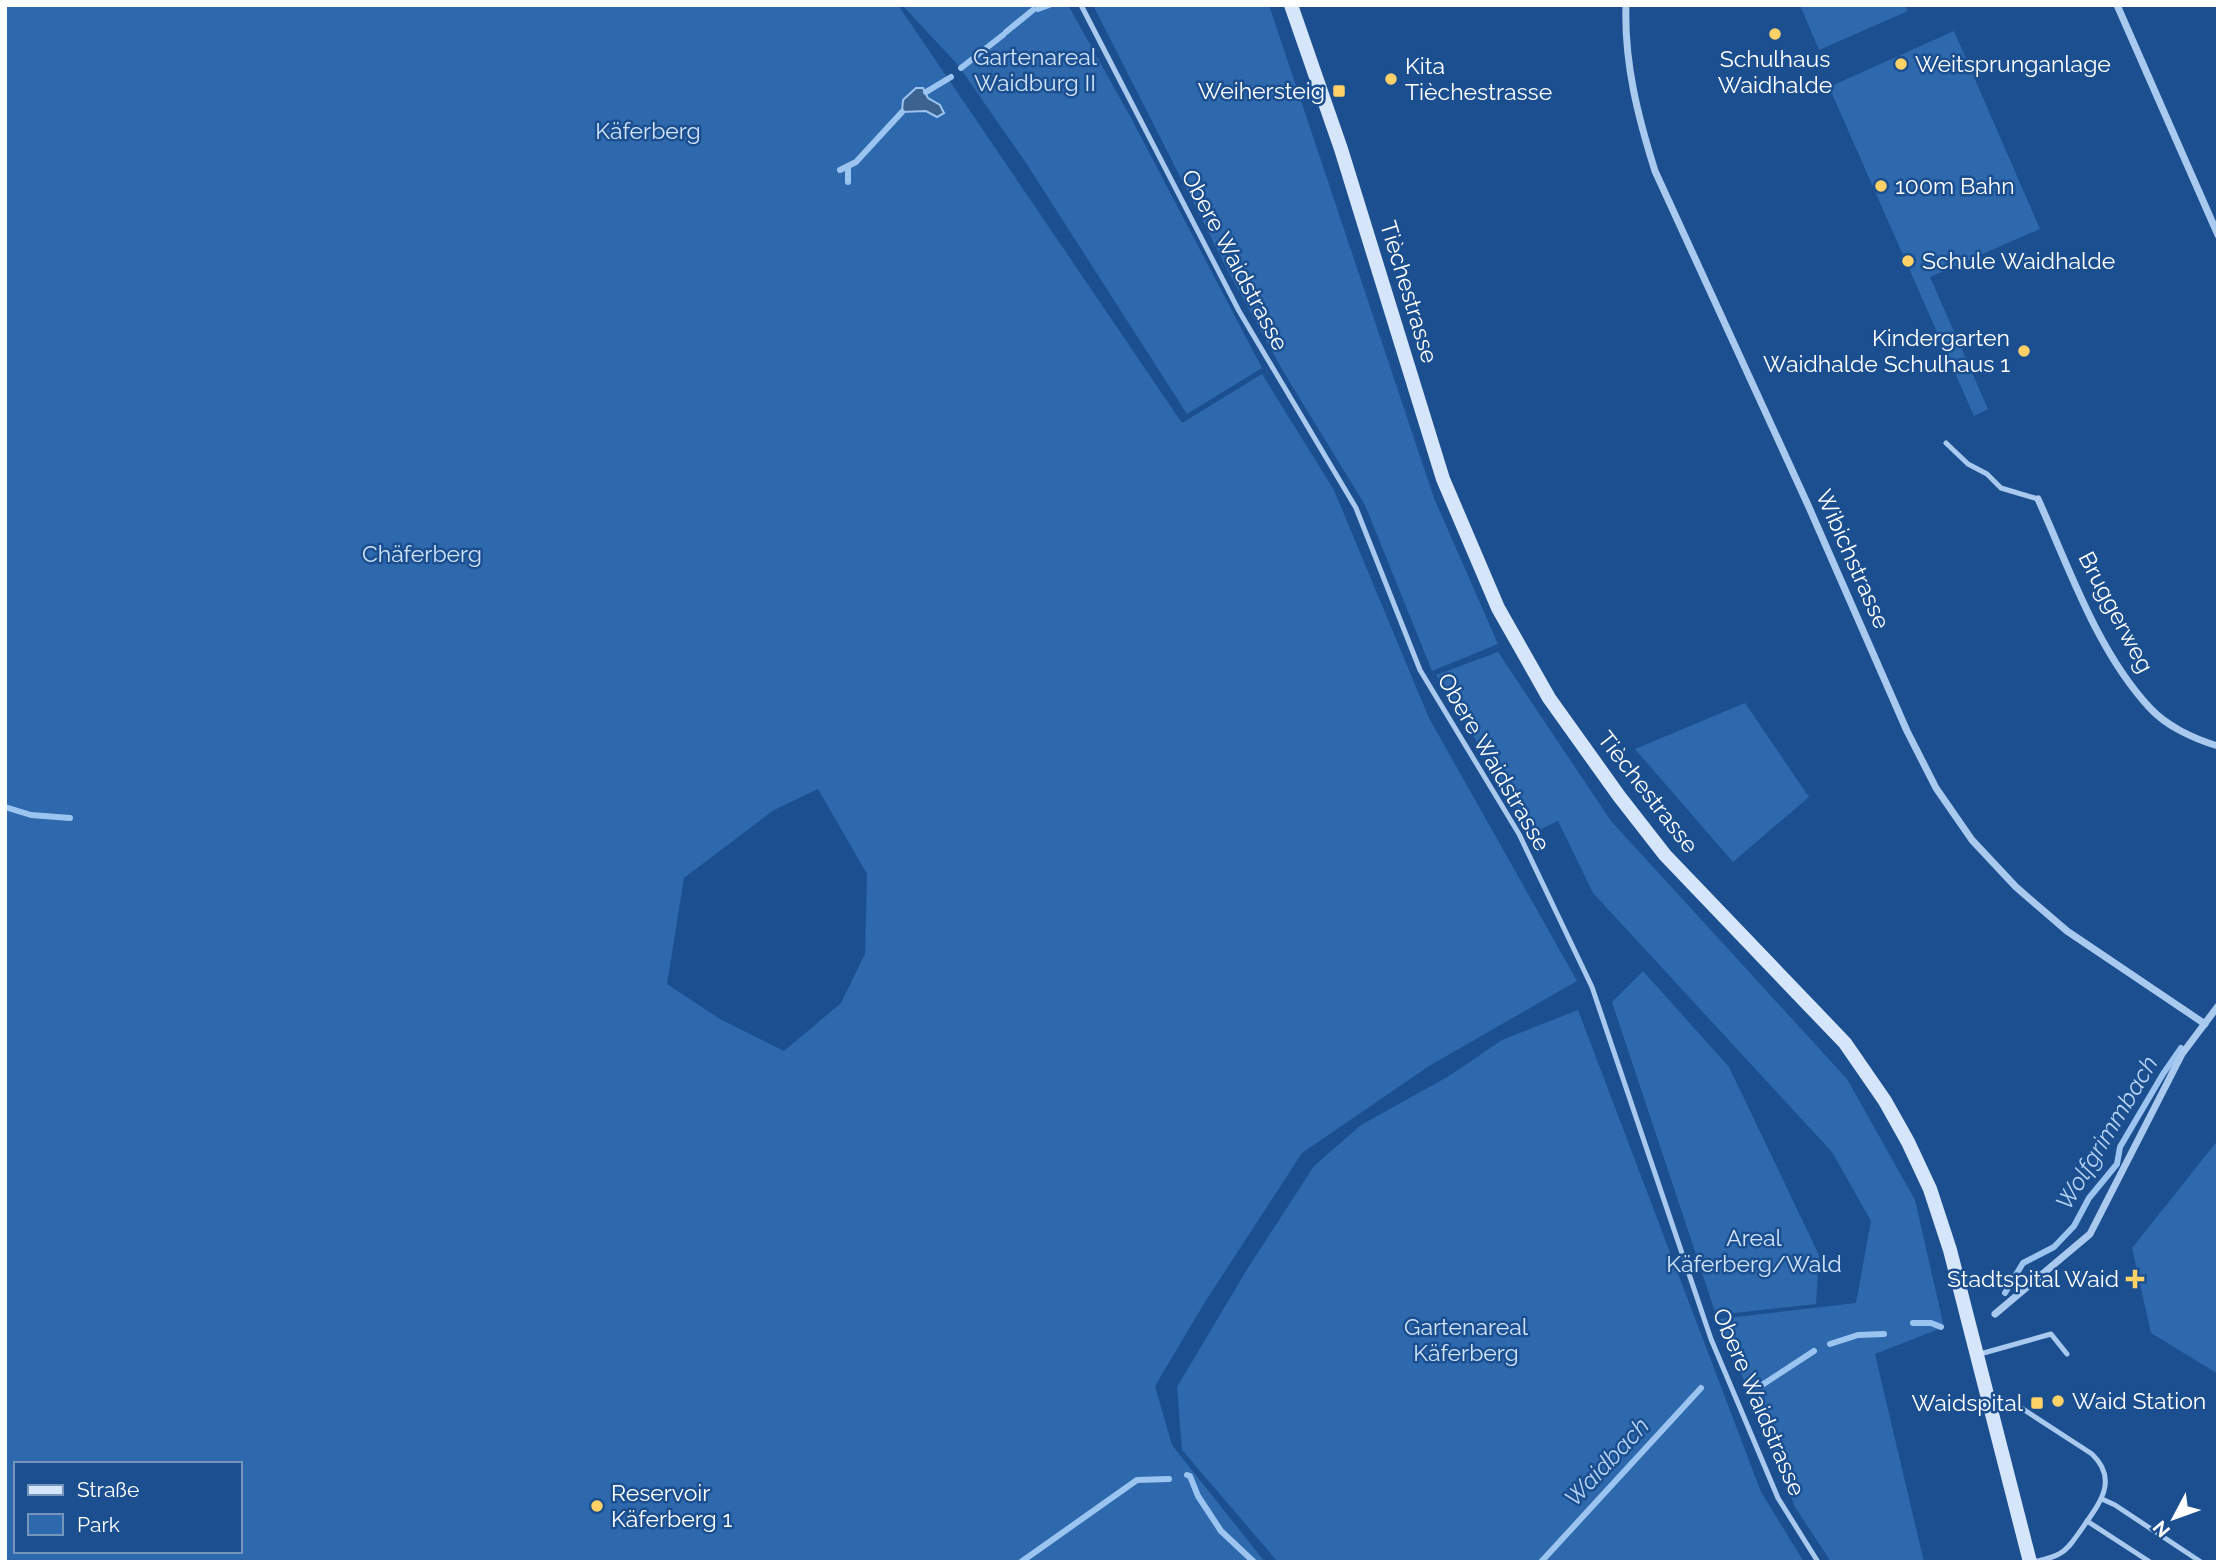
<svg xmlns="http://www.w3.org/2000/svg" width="2223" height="1567" viewBox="0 0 2223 1567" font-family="Raleway,sans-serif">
  <rect width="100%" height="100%" fill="#1b4f8f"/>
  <!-- green -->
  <g fill="#2e69ad" fill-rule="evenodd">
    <path d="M 5,5 L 898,5 L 1182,423 L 1262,374 L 1334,490 L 1429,718 L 1577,981 L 1429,1066 L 1302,1153 L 1205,1302 L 1155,1386 L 1172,1445 L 1265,1562 L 5,1562 ZM 818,789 L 867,874 L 865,954 L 841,1003 L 784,1051 L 720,1019 L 667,984 L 684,878 L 774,810 ZM 16,1464 L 240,1464 L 240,1551 L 16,1551 Z"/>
    <polygon points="902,5 1068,5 1130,116 1262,368 1187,414 1026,163 958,65"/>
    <polygon points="1093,5 1269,5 1434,498 1498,644 1432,671 1365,505 1283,371 1230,275"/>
    <polygon points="1800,5 1905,5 1908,11 1819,50"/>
    <polygon points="1954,31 2040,229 1930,277 1988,409 1974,416 1829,87"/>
    <polygon points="1498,652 1611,821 1847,1079 1915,1200 1944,1327 1875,1354 1924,1562 1831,1562 1795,1507 1719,1319 1856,1303 1871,1221 1832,1152 1593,893 1558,821 1533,833 1436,675"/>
    <polygon points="1745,703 1809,797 1733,862 1635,749"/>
    <polygon points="1643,971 1729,1067 1819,1255 1816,1304 1716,1315 1612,1002"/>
    <polygon points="1578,1010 1761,1492 1804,1562 1278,1562 1182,1450 1177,1387 1246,1271 1314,1166 1361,1125 1449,1076 1502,1040"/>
    <polygon points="2218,1140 2218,1374 2151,1333 2132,1248"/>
  </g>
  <!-- water -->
  <polygon fill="#3c6290" stroke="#9cc4f0" stroke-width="2" points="916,88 923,88 928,98 940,105 944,113 937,117 926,111 902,112 903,100"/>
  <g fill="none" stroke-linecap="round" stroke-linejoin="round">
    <!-- stream -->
    <g stroke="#9cc4f0" stroke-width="6">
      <polyline points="1038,9 1049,5"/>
      <polyline points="1006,32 1033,10"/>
      <polyline points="961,68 1003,35"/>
      <polyline points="926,92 951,77"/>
      <polyline points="840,170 856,162 902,112"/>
      <polyline points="848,182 848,167"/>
      <polyline points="5,807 31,815 70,818"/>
      <polyline points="2005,1293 2023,1263 2054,1247 2074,1226 2089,1198 2117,1164 2120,1147 2163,1074 2181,1048"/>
      <polyline points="1913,1323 1931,1323 1941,1327"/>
      <polyline points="1830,1344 1858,1335 1884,1334"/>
      <polyline points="1751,1386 1762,1385 1814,1351"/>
      <polyline points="1187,1475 1190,1476 1198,1496 1221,1531 1254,1562"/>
      <polyline points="1021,1562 1137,1480 1169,1479"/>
      <polyline points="1541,1562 1701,1388"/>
    </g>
    <!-- lane -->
    <g stroke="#a9c9ee" stroke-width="5">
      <polyline points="1081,5 1239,311 1356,508 1420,670 1519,834 1592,987 1711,1339 1778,1498 1818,1562"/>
      <polyline points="1946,443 1968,464 1987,474 2001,488 2038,499"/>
      <polyline points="1980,1354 2051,1334 2067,1354"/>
      <path d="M 1989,1401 L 2009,1400 L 2092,1454 C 2120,1481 2098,1505 2081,1530 C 2075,1538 2069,1549 2059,1554 C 2052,1558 2042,1560 2033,1562"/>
      <polyline points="2102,1499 2115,1505 2201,1562"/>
      <polyline points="2087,1521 2150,1562"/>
    </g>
    <!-- street -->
    <g stroke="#a9c9ee" stroke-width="7">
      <path d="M 1626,5 C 1624,63 1638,117 1655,171 L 1808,505 L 1907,731 L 1936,788 L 1972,840 L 2016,887 L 2067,931 L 2205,1024"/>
      <polyline points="2117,5 2218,235"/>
      <path d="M 2038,499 C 2069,567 2097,651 2149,707 C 2166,726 2194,739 2218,746"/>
      <polyline points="1995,1314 2090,1234 2182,1054 2218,1006"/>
    </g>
    <!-- secondary -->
    <polyline stroke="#d6e6fa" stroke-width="14" points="1291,5 1341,149 1443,479 1498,608 1549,698 1619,796 1665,855 1845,1043 1885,1101 1908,1142 1930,1189 1950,1250 2030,1562"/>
  </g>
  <!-- markers -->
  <g fill="#ffd166" stroke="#1b4f8f" stroke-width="2.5">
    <circle cx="1775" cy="34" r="7"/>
    <circle cx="1901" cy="64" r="7"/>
    <circle cx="1391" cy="79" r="7"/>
    <rect x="1332" y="84" width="14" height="14" rx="3.5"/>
    <circle cx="1881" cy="186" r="7"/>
    <circle cx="1908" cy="261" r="7"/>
    <circle cx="2024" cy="351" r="7"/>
    <path d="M2131.5 1268.5h7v7h7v7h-7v7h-7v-7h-7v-7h7z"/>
    <circle cx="2058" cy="1401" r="7"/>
    <rect x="2030" y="1396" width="14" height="14" rx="3.5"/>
    <circle cx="597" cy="1506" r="7"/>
  </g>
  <g text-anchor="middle" stroke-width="5" stroke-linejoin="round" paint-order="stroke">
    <!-- park labels -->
    <g font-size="23" fill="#cfe3fa" stroke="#1b4f8f">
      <text x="1035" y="65">Gartenareal<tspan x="1035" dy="26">Waidburg II</tspan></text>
      <text x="648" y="139">Käferberg</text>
      <text x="422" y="562">Chäferberg</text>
      <text x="1754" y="1246">Areal<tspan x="1754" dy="26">Käferberg/Wald</tspan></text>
      <text x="1466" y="1335">Gartenareal<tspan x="1466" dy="26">Käferberg</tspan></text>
    </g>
    <!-- poi labels -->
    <g font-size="23" fill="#fff" stroke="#1b4f8f" text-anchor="start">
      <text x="1775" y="67" text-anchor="middle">Schulhaus<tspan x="1775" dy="26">Waidhalde</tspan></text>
      <text x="1915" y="72">Weitsprunganlage</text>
      <text x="1405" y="74">Kita<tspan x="1405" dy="26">Tièchestrasse</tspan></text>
      <text x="1325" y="99" text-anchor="end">Weihersteig</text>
      <text x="1895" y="194">100m Bahn</text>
      <text x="1922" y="269">Schule Waidhalde</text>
      <text x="2010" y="346" text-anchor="end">Kindergarten<tspan x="2010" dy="26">Waidhalde Schulhaus 1</tspan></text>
      <text x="2119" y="1287" text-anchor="end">Stadtspital Waid</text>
      <text x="2072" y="1409">Waid Station</text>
      <text x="2023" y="1411" text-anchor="end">Waidspital</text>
      <text x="611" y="1501">Reservoir<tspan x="611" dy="26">Käferberg 1</tspan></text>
    </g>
    <!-- street labels -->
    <g font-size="23" fill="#fff" stroke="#1b4f8f">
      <text transform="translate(1235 260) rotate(62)" y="8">Obere Waidstrasse</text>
      <text transform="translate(1409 292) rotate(73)" y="8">Tièchestrasse</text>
      <text transform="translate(1853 559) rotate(66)" y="8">Wibichstrasse</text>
      <text transform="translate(2116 612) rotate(62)" y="8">Bruggerweg</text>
      <text transform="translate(1494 762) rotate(60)" y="8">Obere Waidstrasse</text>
      <text transform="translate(1648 792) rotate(52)" y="8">Tièchestrasse</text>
      <text transform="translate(1759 1402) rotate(67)" y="8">Obere Waidstrasse</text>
    </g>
    <!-- water labels -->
    <g font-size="24" font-style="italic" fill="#b5d3f5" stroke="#1b4f8f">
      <text transform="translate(2107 1133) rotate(-59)" y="8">Wolfgrimmbach</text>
      <text transform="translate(1607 1462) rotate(-47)" y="8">Waidbach</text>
    </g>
  </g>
  <!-- border -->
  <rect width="2223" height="1567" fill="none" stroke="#ffffff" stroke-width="14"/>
  <!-- legend -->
  <rect x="14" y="1462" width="228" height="91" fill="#1b4f8f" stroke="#7695bc" stroke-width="2"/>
  <rect x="28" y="1485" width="35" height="10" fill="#d6e6fa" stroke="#7695bc" stroke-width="2"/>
  <text x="77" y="1497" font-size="21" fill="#ffffff">Straße</text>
  <rect x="28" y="1514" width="35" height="21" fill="#2e69ad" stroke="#7695bc" stroke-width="2"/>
  <text x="77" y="1532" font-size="21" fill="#ffffff">Park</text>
  <!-- north arrow -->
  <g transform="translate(2174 1518) rotate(229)" stroke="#1b4f8f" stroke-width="5" paint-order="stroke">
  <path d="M0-5L12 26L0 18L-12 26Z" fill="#ffffff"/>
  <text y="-10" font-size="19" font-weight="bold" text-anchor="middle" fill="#ffffff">N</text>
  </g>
</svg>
